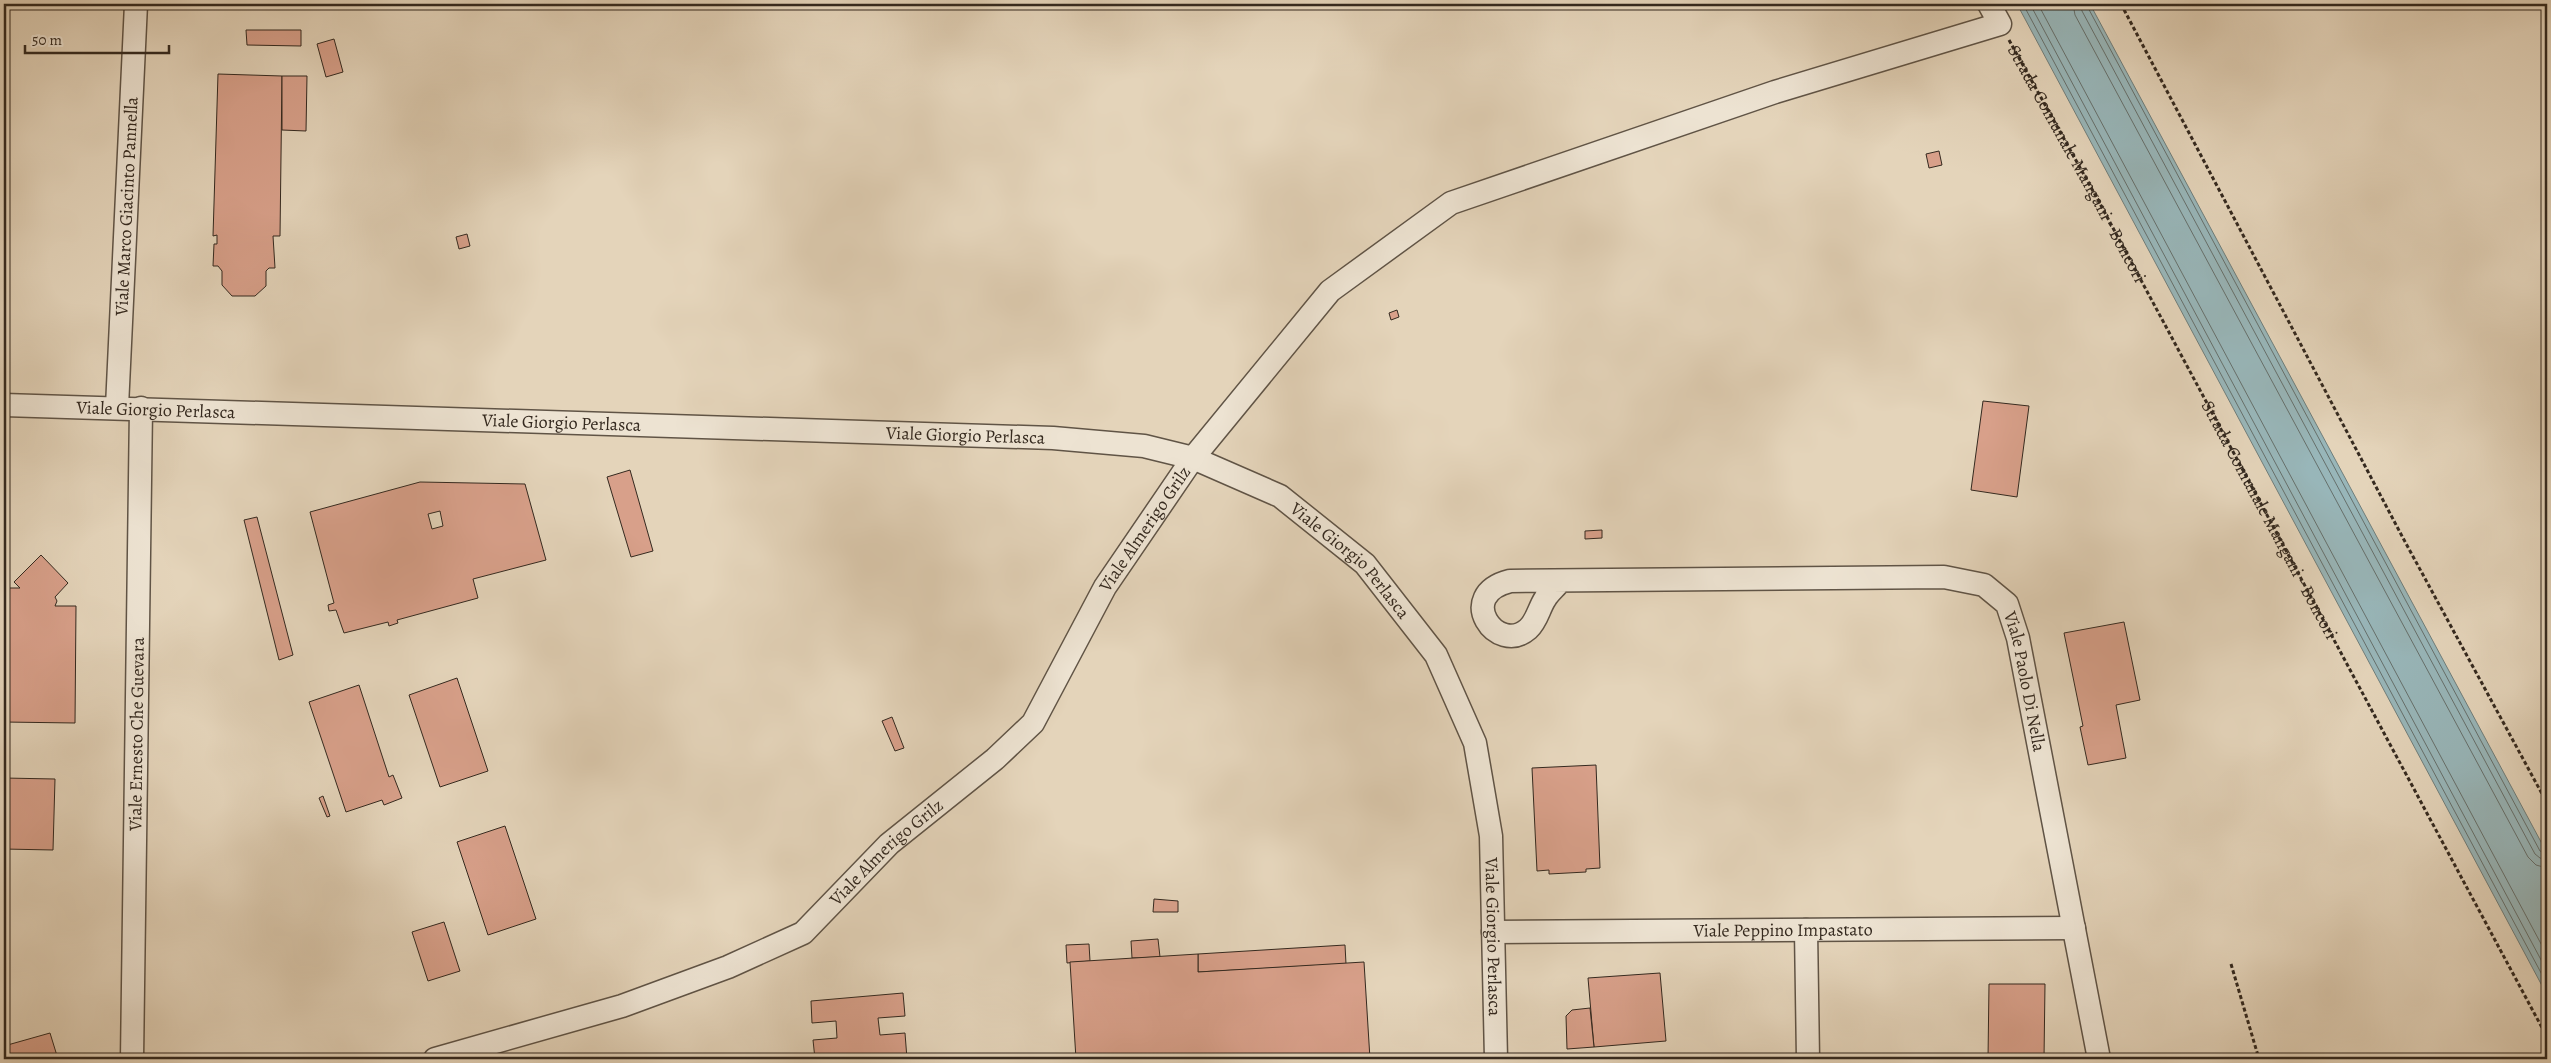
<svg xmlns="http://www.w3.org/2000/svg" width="2551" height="1063" viewBox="0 0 2551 1063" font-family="Alegreya,serif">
  <rect width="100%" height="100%" fill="#e4d4ba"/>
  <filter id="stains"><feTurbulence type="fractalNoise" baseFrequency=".004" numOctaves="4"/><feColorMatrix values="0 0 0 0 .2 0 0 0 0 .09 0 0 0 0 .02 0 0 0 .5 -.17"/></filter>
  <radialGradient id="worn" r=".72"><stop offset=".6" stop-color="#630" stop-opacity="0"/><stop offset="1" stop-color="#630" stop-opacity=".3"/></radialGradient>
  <!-- water -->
  <polygon fill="#98b6b9" stroke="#707e7b" points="2017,4 2090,4 2547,853 2547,995"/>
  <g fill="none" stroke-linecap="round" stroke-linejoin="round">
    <!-- shore -->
    <g stroke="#66706c" stroke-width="1">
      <polyline points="2023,4 2547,984"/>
      <polyline points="2030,4 2547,971"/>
      <polyline points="2038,4 2547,955"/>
      <polyline points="2073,4 2075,15 2528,857 2536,865 2547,868"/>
      <polyline points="2080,4 2082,11 2535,854 2540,858 2547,860"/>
      <polyline points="2086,4 2540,851 2547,854"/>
    </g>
  </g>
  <!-- building -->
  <g fill="#d8a08a" stroke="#34291f" fill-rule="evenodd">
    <polygon points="246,30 301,30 301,46 247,45"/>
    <polygon points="334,39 343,72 326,77 317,44"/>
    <polygon points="218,74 282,76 280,236 273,236 275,268 269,268 266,271 266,286 255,296 232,296 222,285 222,271 218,266 213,266 214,244 217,244 217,235 213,236"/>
    <polygon points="282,76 307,76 306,131 282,130"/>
    <polygon points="1939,151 1942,165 1929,168 1926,154"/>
    <polygon points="467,234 470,246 459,249 456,237"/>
    <polygon points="1397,310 1399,317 1391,320 1389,313"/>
    <polygon points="1983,401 2029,406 2017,497 1971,490"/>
    <polygon points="4,454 7,454 6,475 4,475"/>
    <polygon points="630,470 653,551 631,557 607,477"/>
    <path d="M 420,482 L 525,484 L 546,560 L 473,579 L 478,598 L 397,620 L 398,623 L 389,626 L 388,622 L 344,633 L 336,610 L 329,611 L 328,605 L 334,603 L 310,512 ZM 440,511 L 443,526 L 432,529 L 428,514 Z"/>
    <polygon points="257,517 293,655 279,660 244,520"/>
    <polygon points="1602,530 1602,538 1585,539 1585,531"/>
    <polygon points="41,555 68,583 55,597 57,601 55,606 76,606 75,723 4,722 5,588 20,588 14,582"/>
    <polygon points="2124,622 2140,700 2116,705 2126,758 2088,765 2080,727 2083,726 2064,633"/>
    <polygon points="457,678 488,771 440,787 409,695"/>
    <polygon points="359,685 389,777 393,775 402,798 384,805 382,800 346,812 309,702"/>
    <polygon points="892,717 904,748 895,751 882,721"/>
    <polygon points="1596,765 1600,868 1586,869 1586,872 1549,874 1549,870 1537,871 1532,768"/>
    <polygon points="4,778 55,779 53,850 4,849"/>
    <polygon points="323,796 330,816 327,817 319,798"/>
    <polygon points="505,826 536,919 488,935 457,842"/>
    <polygon points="1154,899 1178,901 1178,912 1153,912"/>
    <polygon points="444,922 460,971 428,981 412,932"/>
    <polygon points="1158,939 1160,957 1132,958 1131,941"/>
    <polygon points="1089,944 1090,961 1067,963 1066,945"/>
    <polygon points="1345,945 1346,964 1198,972 1198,954"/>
    <polygon points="1198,954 1198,972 1364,962 1370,1059 1076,1059 1070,962"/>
    <polygon points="1660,973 1666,1041 1594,1047 1588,978"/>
    <polygon points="1989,984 2045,984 2044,1059 1988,1059"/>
    <polygon points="903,993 905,1016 878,1018 880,1035 905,1033 907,1059 815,1059 813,1040 837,1038 836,1021 812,1023 811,1001"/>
    <polygon points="1590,1008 1594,1047 1567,1049 1566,1016 1572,1010"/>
    <polygon points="50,1033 58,1059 4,1059 4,1046"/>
  </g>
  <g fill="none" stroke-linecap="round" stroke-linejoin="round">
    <!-- minor casing -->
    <g stroke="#605446" stroke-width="25">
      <g id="minor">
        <path id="s2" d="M 4,405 L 1053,438 L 1144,446 L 1193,458 L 1280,496 L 1365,564 L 1436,655 L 1475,743 L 1491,836 L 1496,1059"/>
        <path id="s3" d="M 117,407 L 136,4"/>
        <path id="s4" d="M 1560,581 C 1556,587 1549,592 1545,599 C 1539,608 1537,621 1528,629 C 1497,656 1454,595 1510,581 L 1944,577 L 1984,585 L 2007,604 L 2018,638 L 2099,1059"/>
        <polyline points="1806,930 1808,1059"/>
        <path id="s5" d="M 1493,932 L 2074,928"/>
        <path id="s6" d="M 132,1059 L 141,408"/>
        <path id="s7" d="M 435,1059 L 622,1006 L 728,967 L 803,933 L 889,844 L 995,759 L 1033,723 L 1105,587 L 1193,458 L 1330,291 L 1451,203 L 1775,92 L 2000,24 L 1989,4"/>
      </g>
    </g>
    <!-- path -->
    <g stroke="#34291f" stroke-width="3" stroke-dasharray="4 2.5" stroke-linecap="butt">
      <polyline points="2121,4 2403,538 2547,803"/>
      <path id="s1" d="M 2009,40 L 2098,200 L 2547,1037"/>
      <polyline points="2231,964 2259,1059"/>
    </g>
    <!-- minor -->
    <use href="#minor" stroke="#ede3d2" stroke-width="22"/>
  </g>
  <g text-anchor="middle" stroke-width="5" stroke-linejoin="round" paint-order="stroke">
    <!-- street labels -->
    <g font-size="18" fill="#34291f" stroke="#ede3d2">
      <text dy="6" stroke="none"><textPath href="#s1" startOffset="141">Strada Comunale Mangani - Boncori</textPath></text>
      <text dy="6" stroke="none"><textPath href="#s3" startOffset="201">Viale Marco Giacinto Pannella</textPath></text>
      <text dy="6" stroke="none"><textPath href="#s2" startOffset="152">Viale Giorgio Perlasca</textPath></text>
      <text dy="6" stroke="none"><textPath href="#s2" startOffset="558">Viale Giorgio Perlasca</textPath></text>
      <text dy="6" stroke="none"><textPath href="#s2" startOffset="962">Viale Giorgio Perlasca</textPath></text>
      <text dy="6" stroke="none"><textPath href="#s1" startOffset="546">Strada Comunale Mangani - Boncori</textPath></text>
      <text dy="6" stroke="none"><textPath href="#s7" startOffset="926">Viale Almerigo Grilz</textPath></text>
      <text dy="6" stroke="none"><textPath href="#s2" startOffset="1382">Viale Giorgio Perlasca</textPath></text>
      <text dy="6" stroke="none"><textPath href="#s4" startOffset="746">Viale Paolo Di Nella</textPath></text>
      <text dy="6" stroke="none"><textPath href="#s6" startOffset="325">Viale Ernesto Che Guevara</textPath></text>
      <text dy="6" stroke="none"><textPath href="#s7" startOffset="506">Viale Almerigo Grilz</textPath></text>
      <text dy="6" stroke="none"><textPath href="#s5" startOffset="290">Viale Peppino Impastato</textPath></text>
      <text dy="6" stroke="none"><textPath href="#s2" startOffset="1802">Viale Giorgio Perlasca</textPath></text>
    </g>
  </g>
  <!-- margin -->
  <rect width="2551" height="1063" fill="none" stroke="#e4d4ba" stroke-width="20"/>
  <rect x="5" y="5" width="2541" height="1053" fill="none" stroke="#34291f" stroke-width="2.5"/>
  <rect x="10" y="10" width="2531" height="1043" fill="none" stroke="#34291f"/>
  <!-- scale -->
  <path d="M25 45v8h144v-8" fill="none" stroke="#34291f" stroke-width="2.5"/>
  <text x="32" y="45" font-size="15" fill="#34291f" stroke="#ede3d2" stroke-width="4" paint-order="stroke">50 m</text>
  <rect width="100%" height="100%" filter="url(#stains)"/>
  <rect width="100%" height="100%" fill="url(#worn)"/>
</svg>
